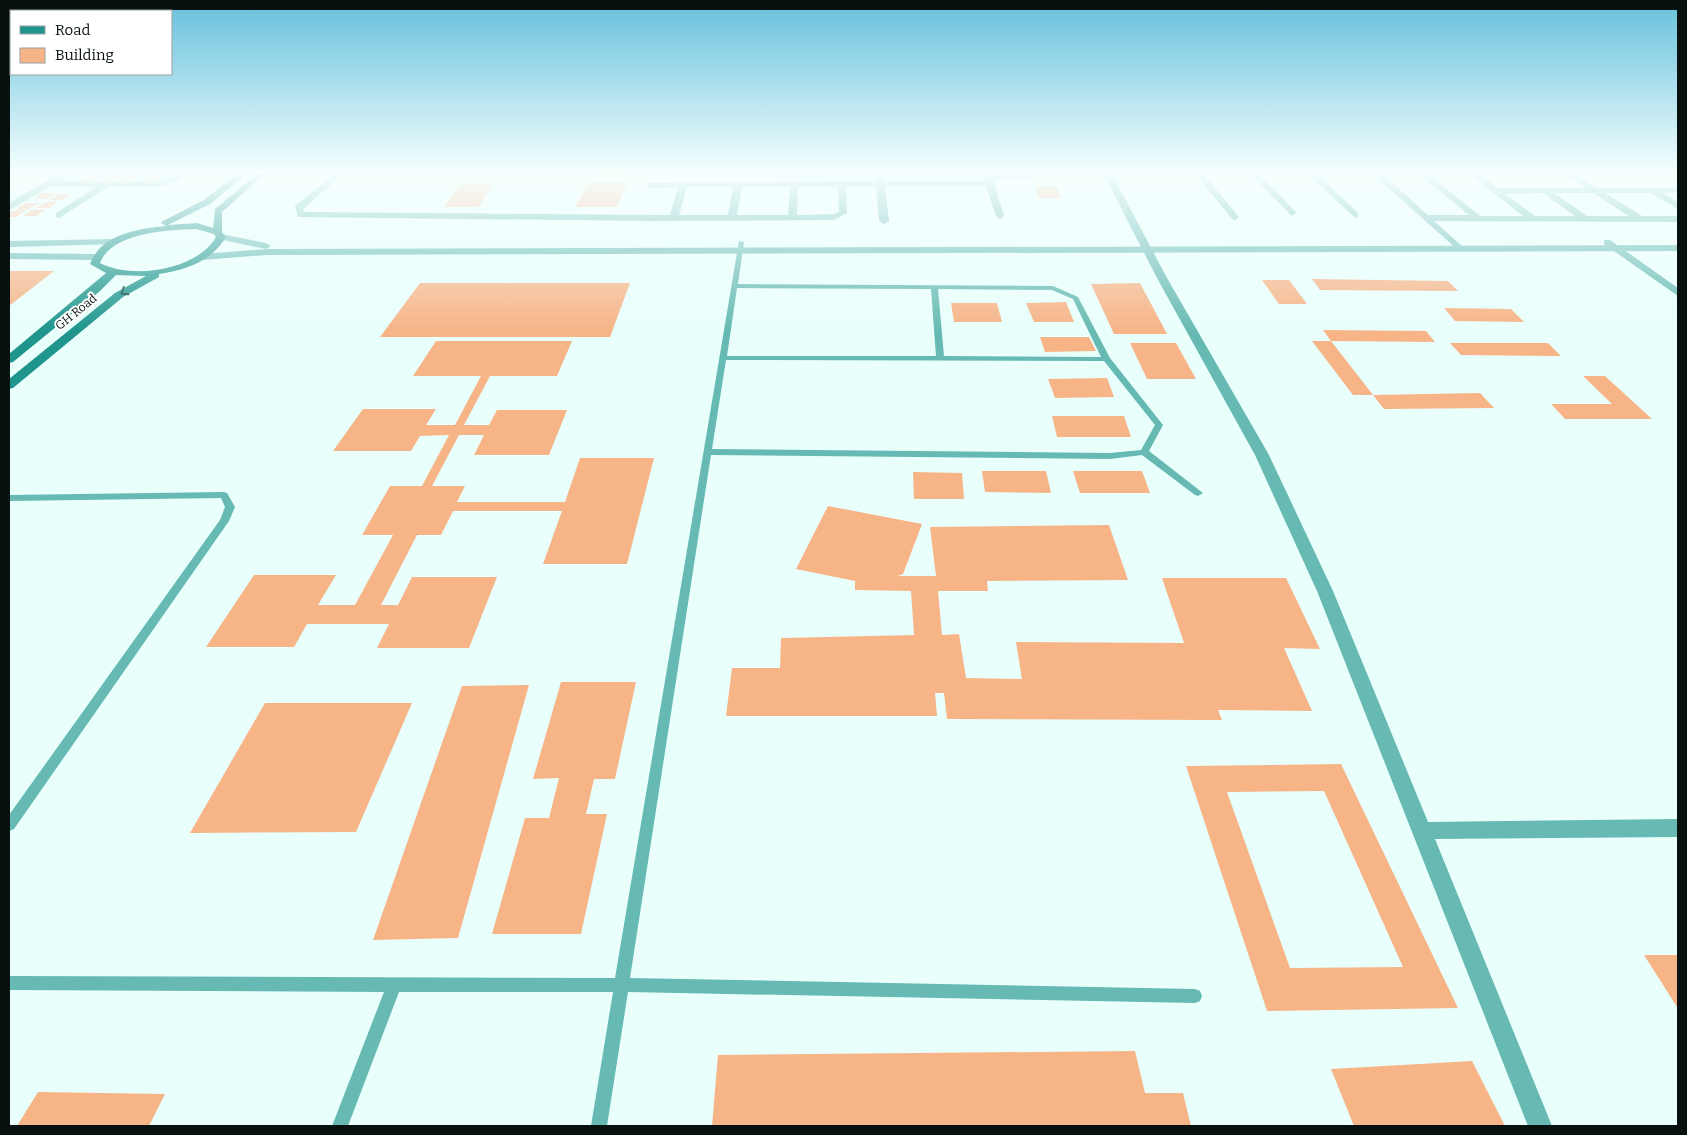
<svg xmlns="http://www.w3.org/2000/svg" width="1687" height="1135" viewBox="0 0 1687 1135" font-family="Bitter,serif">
  <rect width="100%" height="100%" fill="#e9fffc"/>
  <!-- building -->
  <g fill="#f6b487" fill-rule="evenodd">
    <polygon points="601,173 627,173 626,176 599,176"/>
    <polygon points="101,176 92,182 80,182 88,177"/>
    <polygon points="110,176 122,176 114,182 102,182"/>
    <polygon points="138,176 130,182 118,182 125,177"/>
    <polygon points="161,176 154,182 141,182 148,177"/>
    <polygon points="589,182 628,182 616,207 575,207"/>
    <polygon points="462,183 494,183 478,207 444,207"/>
    <polygon points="1035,186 1057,186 1061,198 1038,198"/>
    <polygon points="43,193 56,193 48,199 34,199"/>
    <polygon points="58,194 72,194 63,200 49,200"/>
    <polygon points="58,201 49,208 36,208 45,202"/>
    <polygon points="25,203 39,203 29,209 16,210"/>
    <polygon points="46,209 36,216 23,216 32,210"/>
    <polygon points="26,210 16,217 9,217 9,213 13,211"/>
    <polygon points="9,271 54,271 9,306"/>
    <polygon points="1312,279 1448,281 1458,291 1320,290"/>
    <polygon points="1262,280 1289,280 1307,304 1279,304"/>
    <polygon points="420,283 630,283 610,337 380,337"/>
    <polygon points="1140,283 1167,334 1114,334 1091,284"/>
    <polygon points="1066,302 1074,322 1034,322 1026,303"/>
    <polygon points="951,303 997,303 1002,322 954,322"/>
    <polygon points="1444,308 1511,309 1524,322 1455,321"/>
    <polygon points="1323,330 1426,331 1435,342 1331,341"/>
    <polygon points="1040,337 1089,337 1096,351 1045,352"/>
    <polygon points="436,341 572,341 557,376 490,376 464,425 489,425 497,410 567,410 549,455 474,455 484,435 459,435 432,486 465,486 457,502 565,502 580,458 654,458 627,564 543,564 562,511 453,511 441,535 417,535 381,605 398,605 412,577 497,577 469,648 377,648 389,624 307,624 294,647 206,647 254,575 336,575 318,605 355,605 393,535 362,535 390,486 422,486 449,435 420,436 411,451 333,451 363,409 436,409 426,425 455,425 481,376 413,376"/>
    <polygon points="1312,341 1331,341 1373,395 1353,395"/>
    <polygon points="1130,343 1176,343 1196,379 1147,379"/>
    <polygon points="1450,343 1548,343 1561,356 1461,355"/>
    <polygon points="1583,376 1605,376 1652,419 1565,419 1551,404 1612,404"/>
    <polygon points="1107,378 1114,397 1055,398 1048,379"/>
    <polygon points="1480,393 1494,408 1384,409 1373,395"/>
    <polygon points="1052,416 1124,416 1131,437 1057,437"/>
    <polygon points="982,471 1046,471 1051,493 985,492"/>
    <polygon points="1073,471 1142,471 1150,493 1080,493"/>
    <polygon points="913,472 962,473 964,499 914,499"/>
    <polygon points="828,506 922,524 903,574 898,576 936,576 930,527 1109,525 1128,580 987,581 988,591 938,591 942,635 959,634 966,678 1022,679 1016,642 1184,643 1162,578 1286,578 1320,649 1284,648 1312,711 1218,710 1222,720 947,719 944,693 935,693 937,716 726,716 732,668 780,668 781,638 914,635 911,591 855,590 855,581 796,569"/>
    <polygon points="561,682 636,682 615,779 594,779 586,814 607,814 581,934 492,934 525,818 549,818 559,778 533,779"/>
    <polygon points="529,685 458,938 373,940 462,686"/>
    <polygon points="265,703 412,703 356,832 190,833"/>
    <path d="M 1341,764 L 1458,1008 L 1267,1011 L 1186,766 ZM 1324,791 L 1403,967 L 1290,968 L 1227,792 Z"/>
    <polygon points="1644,955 1678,955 1678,1007 1677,1007"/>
    <polygon points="1135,1051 1145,1093 1183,1093 1191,1126 712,1126 718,1055"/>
    <polygon points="1472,1061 1505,1126 1354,1126 1331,1069"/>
    <polygon points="38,1092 165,1094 149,1126 17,1126"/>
  </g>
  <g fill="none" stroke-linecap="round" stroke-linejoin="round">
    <!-- service -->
    <g fill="#67bab3" fill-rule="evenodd">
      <path d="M 739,241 L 744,242 L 738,284 L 1053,286 L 1078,297 L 1110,358 L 1163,425 L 1149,451 L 1203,493 L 1198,496 L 1195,495 L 1142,455 L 1110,459 L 711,455 L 630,978 L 1195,989 L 1200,991 L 1202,996 L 1200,1001 L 1195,1003 L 628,992 L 607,1126 L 591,1126 L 613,992 L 399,992 L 348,1126 L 332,1126 L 384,992 L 9,990 L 9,976 L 615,978 ZM 737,288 L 931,289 L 936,356 L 727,356 ZM 938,289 L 1052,290 L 1073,299 L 1101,357 L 944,356 ZM 726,360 L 1104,361 L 1155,425 L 1141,450 L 1110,453 L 712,449 Z"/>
      <polygon points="224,492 227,493 235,507 229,521 14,829 9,831 9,815 220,520 225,507 221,498 9,501 9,495"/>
    </g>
    <!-- minor -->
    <g fill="#67bab3" fill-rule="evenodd">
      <polygon points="9,173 71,173 59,181 156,181 181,173 190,173 175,182 156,187 108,187 59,218 56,217 56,213 96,187 50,187 9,210 9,203 53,177 9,177"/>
      <path d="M 336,173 L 344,173 L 303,209 L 304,212 L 670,215 L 678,187 L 650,188 L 646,185 L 647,183 L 876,181 L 875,173 L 883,173 L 884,181 L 985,181 L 986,176 L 989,176 L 1041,173 L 1032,178 L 993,180 L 1004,216 L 1000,219 L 996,216 L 986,186 L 885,186 L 889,221 L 884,224 L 879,221 L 876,186 L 846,187 L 847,213 L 834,220 L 652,221 L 298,217 L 295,206 ZM 687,187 L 733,187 L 728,215 L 679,215 ZM 742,187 L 790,187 L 788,215 L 737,215 ZM 798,187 L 838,187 L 839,212 L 833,214 L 797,215 Z"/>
      <path d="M 1103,173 L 1381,173 L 1428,215 L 1469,215 L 1418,173 L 1427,173 L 1480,216 L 1523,216 L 1468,173 L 1477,173 L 1498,188 L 1586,188 L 1564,173 L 1573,173 L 1597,188 L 1678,188 L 1678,192 L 1663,193 L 1678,202 L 1678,209 L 1651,193 L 1605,193 L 1642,216 L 1678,216 L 1678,222 L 1434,221 L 1462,246 L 1462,250 L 1459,251 L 1374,175 L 1319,176 L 1358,213 L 1358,217 L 1355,218 L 1310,176 L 1261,176 L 1295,211 L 1296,213 L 1292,216 L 1252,176 L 1205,176 L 1239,217 L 1235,220 L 1232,219 L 1197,176 L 1113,176 L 1167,278 L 1269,455 L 1333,591 L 1428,822 L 1678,819 L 1678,837 L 1435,839 L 1552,1126 L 1528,1126 L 1317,591 L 1255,455 L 1157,278 ZM 1543,193 L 1575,216 L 1535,216 L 1505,194 ZM 1554,193 L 1593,193 L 1629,216 L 1587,216 Z"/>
      <polygon points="1604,240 1610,240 1678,288 1678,296 1604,244"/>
    </g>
    <!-- tertiary -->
    <g fill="#67bab3" fill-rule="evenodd">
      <polygon points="221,234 266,243 271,246 266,249 218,239 216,237"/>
      <polygon points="114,239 119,242 117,244 9,247 9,241"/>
      <polygon points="1678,245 1678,251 267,255 202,260 197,257 202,254 267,249"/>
      <polygon points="9,253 95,254 100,257 95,260 9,259"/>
    </g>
    <!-- secondary -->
    <path fill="#1f958d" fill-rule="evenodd" d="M 238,173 L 247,173 L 210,204 L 168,225 L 197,223 L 213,228 L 215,209 L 258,173 L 266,173 L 222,212 L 222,232 L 226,237 C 212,261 186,270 159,274 L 159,277 L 123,297 L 13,388 L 9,389 L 9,379 L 115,293 L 146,276 L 116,275 L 100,291 L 13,362 L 9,363 L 9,354 L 106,273 L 90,264 C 101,234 137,229 166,226 L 161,223 L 163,221 L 204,200 ZM 196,229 L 214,234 L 216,237 C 197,270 133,280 100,263 C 112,232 168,230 196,229 Z"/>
  </g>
  <!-- one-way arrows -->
  <defs><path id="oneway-chevron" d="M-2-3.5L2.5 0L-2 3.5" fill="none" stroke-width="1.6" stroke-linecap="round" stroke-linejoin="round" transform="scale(1.25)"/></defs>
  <use stroke="#124c48" href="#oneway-chevron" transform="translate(124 292) rotate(147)"/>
  <!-- sky -->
  <linearGradient id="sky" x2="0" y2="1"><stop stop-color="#65c0dc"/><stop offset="0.52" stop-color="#f5fffe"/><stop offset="1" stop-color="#f5fffe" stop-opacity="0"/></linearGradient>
  <rect width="1687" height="331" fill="url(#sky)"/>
  <g text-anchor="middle" stroke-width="4" stroke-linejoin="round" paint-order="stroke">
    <!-- far-street labels -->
    <g font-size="12" fill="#071110" stroke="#fff">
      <text transform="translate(76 312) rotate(-39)" y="4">GH Road</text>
    </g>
  </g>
  <!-- border -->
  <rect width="1687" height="1135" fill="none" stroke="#071110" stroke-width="20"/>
  <!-- legend -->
  <rect x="10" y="10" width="162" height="65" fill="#ffffff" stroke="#9ca09f"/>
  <rect x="20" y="26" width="25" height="8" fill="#1f958d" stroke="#9ca09f"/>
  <text x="55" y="35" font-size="15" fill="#071110">Road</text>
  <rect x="20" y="48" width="25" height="15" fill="#f6b487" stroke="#9ca09f"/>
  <text x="55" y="60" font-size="15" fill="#071110">Building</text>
</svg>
